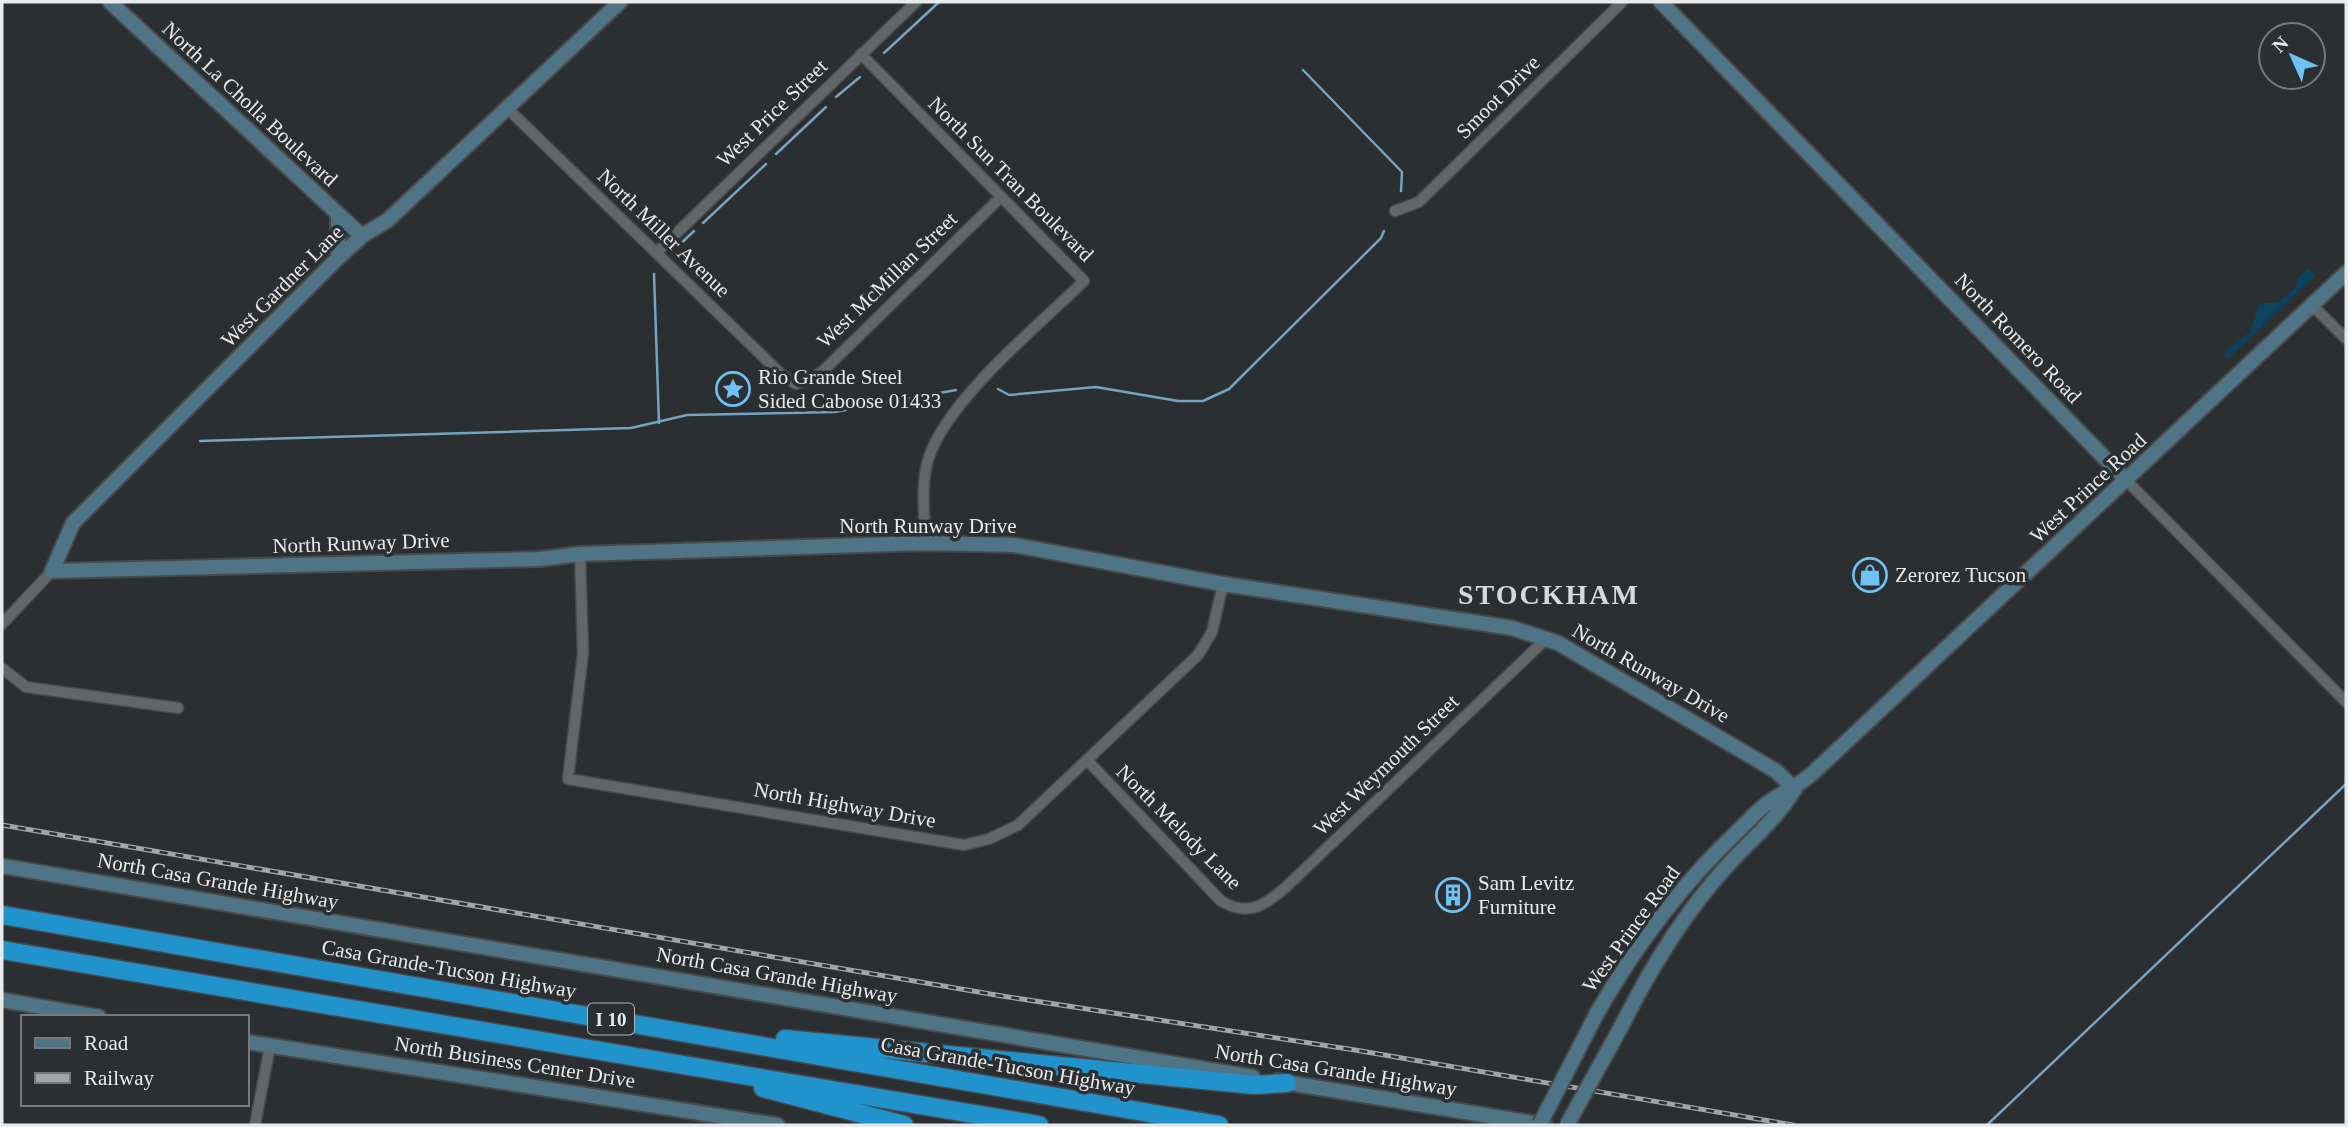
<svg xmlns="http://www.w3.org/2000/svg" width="2348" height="1127" viewBox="0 0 2348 1127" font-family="'Times New Roman',serif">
  <rect width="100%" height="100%" fill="#2c2f31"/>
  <!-- green -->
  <polygon fill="#0e435f" points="2308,268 2315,275 2229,358 2222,355 2250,332 2260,303 2277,303 2295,288 2297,279"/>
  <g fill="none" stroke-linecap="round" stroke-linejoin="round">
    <!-- stream -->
    <g stroke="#73a5c3" stroke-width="2.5">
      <polyline points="884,53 939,2"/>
      <polyline points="1303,70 1402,172 1401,191"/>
      <polyline points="836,97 860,77"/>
      <polyline points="776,154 826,107"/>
      <polyline points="703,223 766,164"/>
      <polyline points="676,248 694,231"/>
      <polyline points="654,274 659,423"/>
      <polyline points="998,389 1009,395 1096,387 1178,401 1203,401 1229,389 1381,238 1384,231"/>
      <polyline points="200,441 631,428 687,415 835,412 956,390"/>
      <polyline points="1987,1125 2346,784"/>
    </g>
    <!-- street casing -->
    <g stroke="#474a4c" stroke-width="13">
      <g id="street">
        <path d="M 861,54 L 1084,281 C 1038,326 949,398 929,457 C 920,483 925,515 925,543"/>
        <polyline points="506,107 782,375 796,384 813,378 824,370 1001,197"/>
        <polyline points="1395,211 1419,202 1622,2"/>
        <polyline points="656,253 916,2"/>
        <polyline points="2312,305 2346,339"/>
        <polyline points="2127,481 2346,702"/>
        <polyline points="580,554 583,653 568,779 964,845 989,839 1018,825 1198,655 1212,632 1223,584"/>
        <polyline points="2,624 52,571"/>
        <polyline points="2,668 26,687 178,708"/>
        <path d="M 1088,761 L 1221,901 C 1248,917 1264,906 1286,887 L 1546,639"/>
        <polyline points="255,1125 270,1046"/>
      </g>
    </g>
    <!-- secondary casing -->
    <g stroke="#474a4c" stroke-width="18">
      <g id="secondary">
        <polyline points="110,2 362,236"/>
        <polyline points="620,2 388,220 362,236 338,258 73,523 52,571 540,559 580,554 925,543 1014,545 1223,584 1512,628 1558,643 1776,771 1795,789"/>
        <polyline points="1661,2 2127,481"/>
        <polyline points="338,215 338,258"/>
        <polyline points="2,866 1253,1077"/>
        <polyline points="2,1000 99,1017"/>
        <path d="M 1597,1013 C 1636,945 1684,881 1741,828 C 1750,819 1759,809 1769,802 C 1784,792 1799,785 1813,773 L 2346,273"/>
        <path d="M 1621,1027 C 1650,969 1683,914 1727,866 C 1750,840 1776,820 1794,790"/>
        <polyline points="247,1042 777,1125"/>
        <polyline points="1277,1081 1545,1125"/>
      </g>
    </g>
    <!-- highway casing -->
    <g stroke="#474a4c" stroke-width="21">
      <g id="highway">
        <polyline points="2,915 1219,1125"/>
        <polyline points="2,950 1039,1125"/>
        <polyline points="785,1039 1254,1085 1287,1083"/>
        <polyline points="763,1088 904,1125"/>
      </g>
    </g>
    <!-- street -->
    <use href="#street" stroke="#636668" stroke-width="10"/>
    <!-- secondary -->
    <use href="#secondary" stroke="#4f7486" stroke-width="14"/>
    <!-- highway -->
    <use href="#highway" stroke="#2193cc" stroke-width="18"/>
    <!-- rail casing -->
    <g stroke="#a2a4a6" stroke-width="5">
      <g id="rail">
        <polyline points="726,389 741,388"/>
        <polyline points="2,825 1002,996 1355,1050 1793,1125"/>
      </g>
    </g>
    <!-- rail -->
    <use href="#rail" stroke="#2c2f31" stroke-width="2.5" stroke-dasharray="8" stroke-linecap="butt"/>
    <!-- secondary-bridge casing -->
    <g stroke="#474a4c" stroke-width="18" stroke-linecap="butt">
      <g id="secondary-bridge">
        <polyline points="1540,1124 1597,1013"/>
        <polyline points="1567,1125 1621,1027"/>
      </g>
    </g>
    <!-- secondary-bridge -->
    <use href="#secondary-bridge" stroke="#4f7486" stroke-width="14"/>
  </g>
  <!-- icons -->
  <defs>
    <g id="sight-ring" transform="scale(1.75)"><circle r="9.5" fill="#2c2f31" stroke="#6fc2f4" stroke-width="1.5"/><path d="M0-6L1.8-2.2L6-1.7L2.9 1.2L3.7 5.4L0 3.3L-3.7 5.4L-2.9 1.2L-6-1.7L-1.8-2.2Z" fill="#6fc2f4"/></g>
    <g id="shop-ring" transform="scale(1.75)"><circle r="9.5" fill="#2c2f31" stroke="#6fc2f4" stroke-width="1.5"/><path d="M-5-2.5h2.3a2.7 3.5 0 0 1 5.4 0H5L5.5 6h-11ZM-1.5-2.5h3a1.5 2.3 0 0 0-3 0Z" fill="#6fc2f4"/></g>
    <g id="building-ring" transform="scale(1.75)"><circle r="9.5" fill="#2c2f31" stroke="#6fc2f4" stroke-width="1.5"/><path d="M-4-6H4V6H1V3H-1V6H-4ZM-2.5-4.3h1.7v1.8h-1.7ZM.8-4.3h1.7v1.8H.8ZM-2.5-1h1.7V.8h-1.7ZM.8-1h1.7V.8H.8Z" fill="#6fc2f4"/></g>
  </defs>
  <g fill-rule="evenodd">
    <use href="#sight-ring" x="733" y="389"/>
    <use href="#shop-ring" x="1870" y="575"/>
    <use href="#building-ring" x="1453" y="895"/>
  </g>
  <g text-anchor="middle" stroke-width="7" stroke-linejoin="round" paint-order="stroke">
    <!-- shield labels -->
    <rect fill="#2c2f31" stroke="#b0b2b4" stroke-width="2" x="588" y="1003.5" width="46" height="31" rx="5"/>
    <g font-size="19" font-weight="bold" fill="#e8eaec">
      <text x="611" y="1026">I 10</text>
    </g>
    <!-- street labels -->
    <g font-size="21" fill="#e8eaec" stroke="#2c2f31">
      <text transform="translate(1498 97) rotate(-45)" y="7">Smoot Drive</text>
      <text transform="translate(250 104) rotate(43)" y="7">North La Cholla Boulevard</text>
      <text transform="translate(772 113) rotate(-44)" y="7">West Price Street</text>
      <text transform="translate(1011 179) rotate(45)" y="7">North Sun Tran Boulevard</text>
      <text transform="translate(664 233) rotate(44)" y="7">North Miller Avenue</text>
      <text transform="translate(887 280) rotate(-44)" y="7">West McMillan Street</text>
      <text transform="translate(282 286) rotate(-45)" y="7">West Gardner Lane</text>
      <text transform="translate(2018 338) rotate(46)" y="7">North Romero Road</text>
      <text transform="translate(2088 488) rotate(-43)" y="7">West Prince Road</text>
      <text x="928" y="533">North Runway Drive</text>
      <text transform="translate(361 543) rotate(-2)" y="7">North Runway Drive</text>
      <text transform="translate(1651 673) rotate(30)" y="7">North Runway Drive</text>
      <text transform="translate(1386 765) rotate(-44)" y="7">West Weymouth Street</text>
      <text transform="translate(845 805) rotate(10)" y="7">North Highway Drive</text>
      <text transform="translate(1179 827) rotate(45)" y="7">North Melody Lane</text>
      <text transform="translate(218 881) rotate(10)" y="7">North Casa Grande Highway</text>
      <text transform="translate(1631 929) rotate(-54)" y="7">West Prince Road</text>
      <text transform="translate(449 969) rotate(10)" y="7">Casa Grande-Tucson Highway</text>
      <text transform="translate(777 975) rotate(10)" y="7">North Casa Grande Highway</text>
      <text transform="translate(515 1062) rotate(9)" y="7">North Business Center Drive</text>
      <text transform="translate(1008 1066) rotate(10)" y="7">Casa Grande-Tucson Highway</text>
      <text transform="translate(1336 1070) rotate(9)" y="7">North Casa Grande Highway</text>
    </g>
    <!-- poi labels -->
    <g font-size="21" fill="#e8eaec" stroke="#2c2f31" text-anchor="start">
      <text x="758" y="384">Rio Grande Steel<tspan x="758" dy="24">Sided Caboose 01433</tspan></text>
      <text x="1895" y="582">Zerorez Tucson</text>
      <text x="1478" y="890">Sam Levitz<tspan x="1478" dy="24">Furniture</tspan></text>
    </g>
    <!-- district labels -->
    <g font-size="28" font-weight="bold" letter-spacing="2" fill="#d6d9dc" stroke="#2c2f31">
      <text x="1549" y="604">STOCKHAM</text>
    </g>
  </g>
  <!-- border -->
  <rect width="2348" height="1127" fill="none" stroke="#e8eaec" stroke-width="7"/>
  <!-- legend -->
  <rect x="21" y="1015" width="228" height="91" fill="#2c2f31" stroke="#777a7c" stroke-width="2"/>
  <rect x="35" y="1038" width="35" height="10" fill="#4f7486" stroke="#777a7c" stroke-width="2"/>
  <text x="84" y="1050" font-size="21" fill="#e8eaec">Road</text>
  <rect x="35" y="1073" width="35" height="10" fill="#a2a4a6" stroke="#777a7c" stroke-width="2"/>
  <text x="84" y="1085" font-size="21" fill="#e8eaec">Railway</text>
  <!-- north arrow -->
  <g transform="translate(2292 56) rotate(315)"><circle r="33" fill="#2c2f31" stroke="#777a7c" stroke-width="2"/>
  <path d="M0-5L12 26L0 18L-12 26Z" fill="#6fc2f4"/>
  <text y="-10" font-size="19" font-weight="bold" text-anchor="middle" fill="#e8eaec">N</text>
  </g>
</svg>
